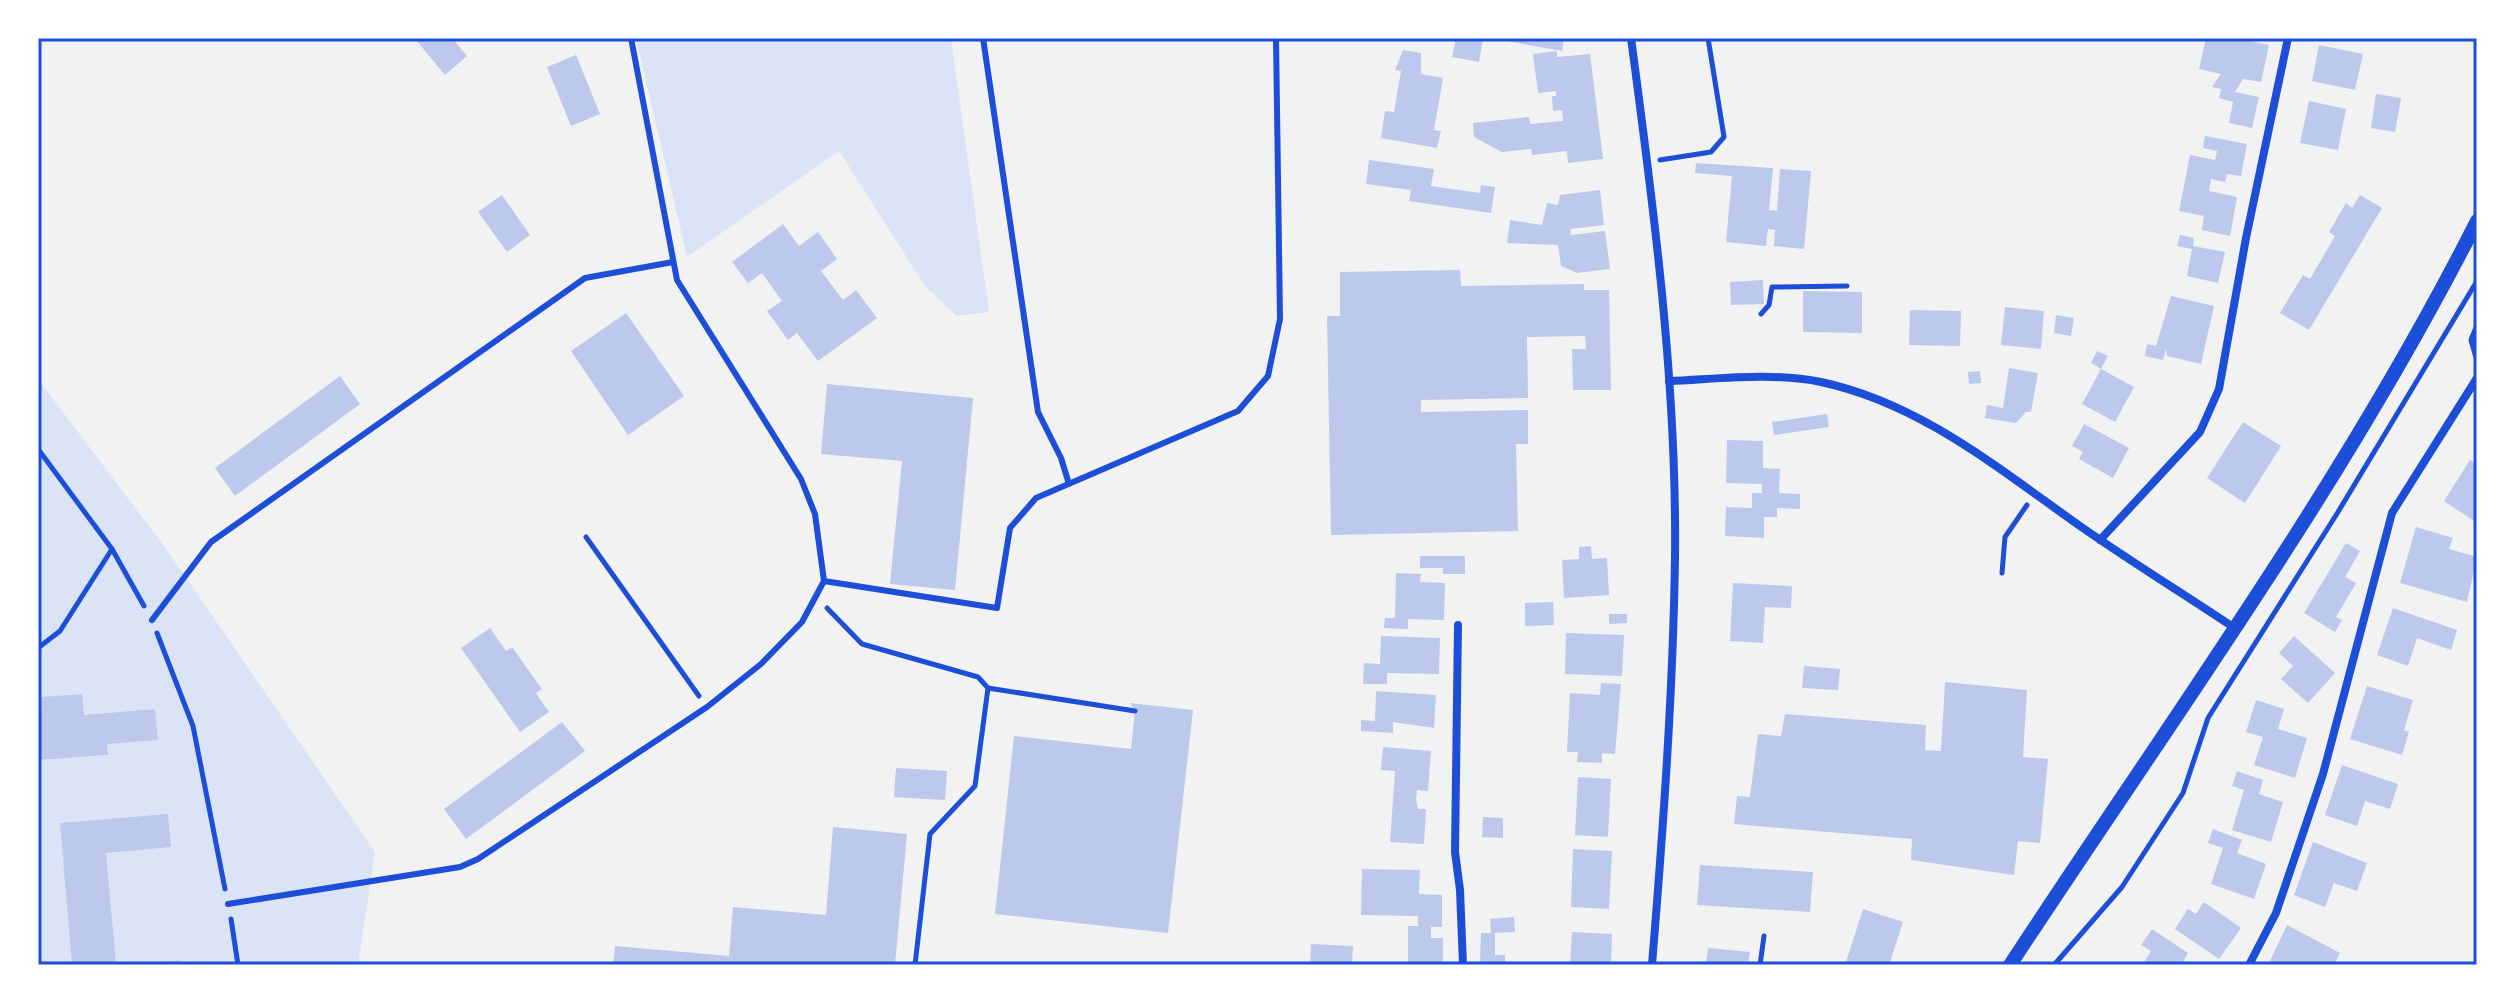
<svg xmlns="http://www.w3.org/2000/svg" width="2515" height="1003" viewBox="0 0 2515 1003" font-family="Figtree,sans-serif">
  <rect width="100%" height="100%" fill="#f2f2f2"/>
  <!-- green -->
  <g fill="#dbe4f7">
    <polygon points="636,38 951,38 989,312 957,316 925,286 839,151 687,257"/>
    <polygon points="38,379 167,550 375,852 358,965 38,965"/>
  </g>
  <!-- building -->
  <g fill="#bdc9ec">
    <polygon points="419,38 452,38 467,56 445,75 416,40"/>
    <polygon points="1456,38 1483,38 1479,62 1452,57"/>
    <polygon points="1490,38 1564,38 1562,51"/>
    <polygon points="2206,38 2236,38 2269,45 2261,82 2243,79 2235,92 2259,97 2252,128 2229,123 2233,102 2219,98 2221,89 2212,87 2221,74 2199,69"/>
    <polygon points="2319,45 2363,54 2355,90 2312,81"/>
    <polygon points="1403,50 1421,53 1421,74 1443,78 1434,130 1441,131 1437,148 1381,138 1385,111 1394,112 1401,71 1395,70"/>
    <polygon points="1557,51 1557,57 1590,54 1603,159 1568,163 1567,151 1532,155 1531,149 1502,152 1474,137 1473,123 1529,117 1530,124 1563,121 1562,110 1553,111 1552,96 1556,96 1556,91 1538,93 1533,54"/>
    <polygon points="576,55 600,114 571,126 547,67"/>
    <polygon points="2376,94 2401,98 2395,132 2371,128"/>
    <polygon points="2309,101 2346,109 2338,150 2300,143"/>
    <polygon points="2205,136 2247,144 2241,176 2227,174 2225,182 2211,179 2209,191 2237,197 2230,236 2202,230 2204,216 2179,211 2190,155 2215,160 2217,151 2203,148"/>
    <polygon points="1369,160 1434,169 1431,186 1480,193 1481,185 1495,187 1491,213 1409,201 1411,190 1366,184"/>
    <polygon points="1696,163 1773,168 1769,210 1777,211 1780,169 1811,171 1804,249 1774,246 1775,230 1768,229 1766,246 1726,242 1732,176 1695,173"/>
    <polygon points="1600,190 1604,225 1570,229 1571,235 1605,231 1610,269 1577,273 1561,266 1558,245 1507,243 1510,220 1542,225 1547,203 1558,205 1560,195"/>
    <polygon points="502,195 530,235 507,252 478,212"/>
    <polygon points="2360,195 2382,208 2309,330 2280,313 2303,275 2310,279 2335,236 2329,232 2346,203 2352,208"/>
    <polygon points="783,224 799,246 818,232 837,259 821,271 843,300 856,290 877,318 818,361 797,333 788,340 767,311 782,301 762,273 748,283 732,262"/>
    <polygon points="2180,235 2194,238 2193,246 2225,252 2218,283 2187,276 2192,249 2177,246"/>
    <polygon points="1460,270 1461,286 1584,284 1584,290 1609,290 1611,390 1573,390 1572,349 1586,349 1585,336 1527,337 1528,398 1421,400 1421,412 1528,410 1528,444 1516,444 1518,531 1331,535 1327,316 1340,316 1340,272"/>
    <polygon points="1763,280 1764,304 1731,305 1730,282"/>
    <polygon points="1803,291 1862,292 1862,333 1803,332"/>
    <polygon points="2171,296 2214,306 2201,364 2167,356 2166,349 2163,360 2145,356 2147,344 2156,346"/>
    <polygon points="2005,307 2044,311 2041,349 2001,345"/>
    <polygon points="1910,310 1961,311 1960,346 1909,345"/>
    <polygon points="626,313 684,396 628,435 571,351"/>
    <polygon points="2056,315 2074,318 2071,336 2054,333"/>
    <polygon points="2097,351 2108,356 2101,369 2091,363"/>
    <polygon points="2009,368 2038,373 2031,412 2026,412 2016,423 1985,418 1987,405 2003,408"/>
    <polygon points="2101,369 2134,387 2115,422 2082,404"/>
    <polygon points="1980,371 1981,383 1969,384 1968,372"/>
    <polygon points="340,376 360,404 235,496 215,468"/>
    <polygon points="827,384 973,398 955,590 890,584 902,461 821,454"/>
    <polygon points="1827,414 1829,427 1774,435 1772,422"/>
    <polygon points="2243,422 2281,446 2245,503 2207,478"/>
    <polygon points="2084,424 2129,448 2113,478 2079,459 2083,452 2072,446"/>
    <polygon points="1727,440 1763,441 1763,468 1780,469 1779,493 1800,494 1800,509 1777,508 1777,517 1764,517 1764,538 1725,536 1726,507 1752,508 1752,493 1762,493 1762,484 1726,483"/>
    <polygon points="2470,460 2477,464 2477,523 2444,501"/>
    <polygon points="2416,527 2453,538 2449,549 2477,557 2467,602 2400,583"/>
    <polygon points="2346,543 2360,551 2345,577 2356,583 2336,617 2342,620 2335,632 2304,613"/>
    <polygon points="1591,546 1592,559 1607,558 1609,595 1564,598 1562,560 1579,559 1579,547"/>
    <polygon points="1420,556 1465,556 1465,574 1443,574 1443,568 1420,568"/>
    <polygon points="1396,573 1421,574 1420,582 1445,583 1444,620 1408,619 1408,629 1384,628 1385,618 1395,618"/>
    <polygon points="1733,583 1792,586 1791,608 1765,607 1763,643 1730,641"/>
    <polygon points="1553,602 1554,625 1525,626 1525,603"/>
    <polygon points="2393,608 2457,630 2451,650 2417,638 2408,666 2377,655"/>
    <polygon points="1609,614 1627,614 1627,623 1609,624"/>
    <polygon points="490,628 506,651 512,647 542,689 536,693 549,712 520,732 461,648"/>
    <polygon points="1566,633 1624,635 1622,676 1565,674"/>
    <polygon points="1381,636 1440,638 1439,674 1387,673 1387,684 1363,684 1364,663 1380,664"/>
    <polygon points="2294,636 2335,673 2308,703 2281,679 2293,666 2279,653"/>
    <polygon points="1804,666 1840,669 1838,690 1802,688"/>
    <polygon points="1945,682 2027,690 2023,757 2048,759 2040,843 2018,841 2014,875 1911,860 1912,839 1734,824 1737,796 1750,797 1758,734 1781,736 1785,714 1926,725 1925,750 1941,751"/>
    <polygon points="1601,683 1621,684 1615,754 1602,753 1602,763 1577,762 1578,752 1567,752 1570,693 1600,695"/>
    <polygon points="2367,686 2413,700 2404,730 2409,732 2402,755 2350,739"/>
    <polygon points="1376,691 1436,695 1434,728 1393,722 1393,733 1361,731 1361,720 1375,721"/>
    <polygon points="82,694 84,715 155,709 158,740 107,744 108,755 38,760 42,697"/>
    <polygon points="2256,700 2284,709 2278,729 2307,738 2295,778 2254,765 2263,737 2246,732"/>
    <polygon points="1130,703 1193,710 1168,933 995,914 1014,736 1131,749 1135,711"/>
    <polygon points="562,722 585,751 466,839 444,809"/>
    <polygon points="1383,747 1431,751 1428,791 1417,790 1416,800 1418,809 1426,809 1424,844 1390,842 1395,771 1381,770"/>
    <polygon points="2342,765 2398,784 2390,809 2365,801 2357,826 2325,815"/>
    <polygon points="896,768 947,771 945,800 894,797"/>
    <polygon points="2237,771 2263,780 2259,794 2283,802 2271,842 2232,830 2244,790 2232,786"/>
    <polygon points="1578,777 1611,779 1608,837 1575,835"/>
    <polygon points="168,814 171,847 106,853 116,965 72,965 60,823"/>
    <polygon points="1483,817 1503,818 1503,838 1482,837"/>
    <polygon points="833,827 907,834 895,965 613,965 615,946 729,956 733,907 826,915"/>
    <polygon points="2213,829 2242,840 2237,853 2266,864 2254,899 2211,884 2223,848 2208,843"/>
    <polygon points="2313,842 2367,863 2357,891 2334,883 2325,907 2294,895"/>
    <polygon points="1573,849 1612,851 1609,909 1571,907"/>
    <polygon points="1700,865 1813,872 1810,912 1697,905"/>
    <polygon points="1362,869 1420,870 1419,894 1442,895 1442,927 1431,927 1431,938 1443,938 1443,965 1408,965 1408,926 1418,926 1418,916 1361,915"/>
    <polygon points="2204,902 2241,928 2219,959 2175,929 2188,909 2196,914"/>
    <polygon points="1863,909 1903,922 1889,965 1845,965"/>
    <polygon points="1514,917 1515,932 1495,933 1495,955 1505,955 1505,965 1480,965 1481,933 1491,933 1490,919"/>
    <polygon points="2287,925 2340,953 2334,965 2268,965"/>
    <polygon points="2152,929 2188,953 2183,962 2187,965 2142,965 2151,951 2141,945"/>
    <polygon points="1572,932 1612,934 1611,965 1570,965"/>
    <polygon points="1311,944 1353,946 1352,965 1310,965"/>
    <polygon points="1708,948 1750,952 1748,965 1706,965"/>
    <polygon points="180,960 181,965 152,965 152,963"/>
  </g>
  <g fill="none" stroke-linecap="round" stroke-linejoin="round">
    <!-- path -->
    <g stroke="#1d4ed8" stroke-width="5">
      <polyline points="1660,160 1711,152 1724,137 1708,38"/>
      <polyline points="1761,314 1769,305 1772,287 1847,286"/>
      <polyline points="2477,325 2471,340 2477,361"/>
      <polyline points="38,449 112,549 144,606"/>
      <polyline points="586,537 699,696"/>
      <polyline points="2002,573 2005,537 2027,505"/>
      <polyline points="827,608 862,644 978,677 988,688"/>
      <polyline points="157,633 193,726 225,889"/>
      <polyline points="38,648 60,631 112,549"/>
      <polyline points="231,919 238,965"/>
      <polyline points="915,965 930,834 975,786 988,688 1135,711"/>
      <polyline points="1760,965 1764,936"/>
      <polyline points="2054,965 2122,887 2183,793 2208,718 2338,512 2477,281"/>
    </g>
    <!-- service -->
    <g stroke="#1d4ed8" stroke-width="6">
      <polyline points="631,38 677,280 801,479 815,514 824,581 997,608 1010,528 1036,498 1238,411 1268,376 1280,319 1276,38"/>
      <polyline points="983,38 1038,412 1061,458 1069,484"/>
      <polyline points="152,620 211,542 585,278 673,262"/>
      <polyline points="228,904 460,867 478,859 707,707 761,664 802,622 824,581"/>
    </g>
    <!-- minor -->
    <g stroke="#1d4ed8" stroke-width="8">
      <path d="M 1631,38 C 1654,210 1677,385 1675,558 C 1673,694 1663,830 1652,965"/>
      <path d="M 1669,381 C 1718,379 1772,372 1821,382 C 1920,403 1999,469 2080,526 C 2130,561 2182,593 2233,627"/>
      <polyline points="2100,540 2200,432 2219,389 2246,238 2288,38"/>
      <polyline points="1458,625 1455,852 1460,890 1463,965"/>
      <polyline points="2249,965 2276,913 2323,774 2392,513 2477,378"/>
    </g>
    <!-- tertiary -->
    <path stroke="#1d4ed8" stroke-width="14" d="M 2010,965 C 2170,721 2345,482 2477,221"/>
  </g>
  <!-- border -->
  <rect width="2515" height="1003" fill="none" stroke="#ffffff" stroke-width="80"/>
  <rect x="40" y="40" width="2435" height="923" fill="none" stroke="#1d4ed8" stroke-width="3"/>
</svg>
